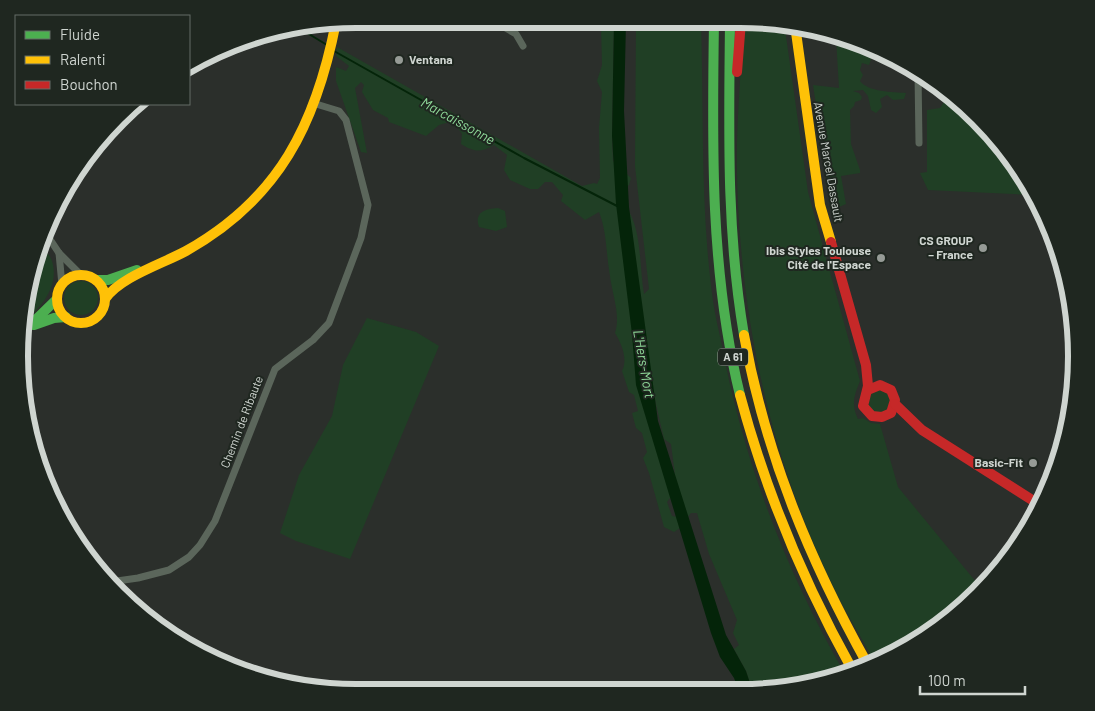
<svg xmlns="http://www.w3.org/2000/svg" width="1095" height="711" viewBox="0 0 1095 711" font-family="Barlow,sans-serif">
  <rect width="100%" height="100%" fill="#2b2f2b"/>
  <!-- green -->
  <g fill="#203f25" fill-rule="evenodd">
    <path d="M 596,20 L 614,21 L 612,136 L 613,161 L 631,178 L 629,185 L 617,195 C 644,222 638,259 644,294 L 649,289 L 635,166 L 636,21 L 701,21 C 704,115 700,208 713,301 C 715,316 719,331 722,346 C 744,463 786,571 845,674 L 826,681 L 753,692 L 746,671 L 734,649 L 739,645 L 733,633 L 737,620 L 709,554 L 697,513 L 691,513 L 685,520 L 670,498 L 667,502 L 672,516 L 678,517 L 680,528 L 674,532 L 664,527 L 649,473 L 643,458 L 647,452 L 642,433 L 636,428 L 632,413 L 638,411 L 634,395 L 629,392 L 622,371 C 628,360 622,344 615,333 C 621,315 612,294 610,276 C 606,254 607,232 599,212 L 585,220 L 561,201 L 563,195 L 552,182 L 545,182 L 538,189 L 530,189 L 510,180 L 504,170 L 507,155 L 494,145 C 480,153 474,152 461,144 L 462,134 L 453,121 L 439,125 L 426,136 L 389,122 L 388,118 L 373,110 L 362,92 L 364,85 L 361,82 L 355,88 L 367,153 L 361,152 L 336,81 L 336,67 L 346,71 L 349,66 L 336,56 L 337,47 L 582,186 L 594,183 L 597,184 L 600,178 L 599,128 L 602,92 L 597,81 L 602,65 L 601,26 ZM 637,368 L 655,400 L 664,439 L 671,444 L 675,475 Z"/>
    <path d="M 744,21 L 784,22 L 808,192 L 860,381 C 854,396 851,404 858,419 L 863,418 L 871,423 L 880,424 L 898,487 L 981,588 C 950,618 916,647 875,663 C 862,638 847,615 835,590 C 770,459 740,318 737,173 C 736,123 741,72 744,21 Z"/>
    <path d="M 836,38 L 866,46 L 864,56 L 872,57 L 869,65 L 862,63 L 860,70 L 863,75 L 860,81 C 868,92 893,92 906,93 L 904,99 L 893,100 L 887,95 L 880,99 L 882,107 L 876,113 L 871,110 L 868,96 L 863,90 L 853,91 L 859,93 L 862,97 L 861,100 L 855,102 L 854,106 L 850,110 L 851,144 L 860,170 L 860,173 L 841,176 L 846,204 L 832,210 L 813,85 L 839,88 Z"/>
    <path d="M 946,92 C 984,117 1010,156 1034,195 L 928,190 L 920,173 L 927,172 L 927,110 L 940,108 L 944,102 Z"/>
    <path d="M 498,208 L 505,211 L 507,227 L 496,231 L 479,227 C 474,212 485,209 498,208 Z"/>
    <path d="M 39,242 C 42,249 49,253 52,261 C 60,287 40,309 21,324 Z"/>
    <circle cx="81" cy="298" r="17"/>
    <polygon points="367,318 416,332 439,346 350,559 296,541 280,533 299,475 332,416 343,365"/>
    <polygon points="877,389 887,393 891,399 887,412 870,412 866,398"/>
  </g>
  <!-- water -->
  <polygon fill="#042409" points="614,21 626,21 624,111 629,207 658,421 726,635 746,671 753,692 739,691 734,678 720,657 711,633 636,385 632,334 616,204 612,136"/>
  <g fill="none" stroke-linecap="round" stroke-linejoin="round">
    <!-- stream -->
    <g stroke="#042409" stroke-width="2">
      <polyline points="299,28 327,45"/>
      <polyline points="334,51 524,158 617,206"/>
    </g>
    <!-- street -->
    <g stroke="#5b665b" stroke-width="7">
      <polyline points="492,20 516,34 523,46"/>
      <polyline points="918,73 919,143"/>
      <polyline points="45,232 59,253 81,275"/>
      <polyline points="59,253 62,285"/>
      <polyline points="110,582 138,578 169,570 189,557 200,545 215,521 275,369 313,340 329,323 361,238 368,205 346,120 339,111 316,104"/>
    </g>
    <!-- fast -->
    <g stroke="#4caf50" stroke-width="10">
      <path d="M 714,21 C 712,146 710,273 740,395"/>
      <path d="M 730,21 C 729,127 726,230 744,335"/>
      <polyline points="96,280 108,280 137,270"/>
      <polyline points="34,325 54,318 66,317"/>
      <polyline points="20,335 57,299"/>
    </g>
    <!-- slow -->
    <g stroke="#ffc107" stroke-width="10">
      <polyline points="795,25 820,205 831,242"/>
      <circle cx="81" cy="299" r="24"/>
      <path d="M 105,299 C 120,277 162,264 186,251 C 279,199 316,124 336,22"/>
      <path d="M 744,335 C 765,453 810,561 868,665"/>
      <path d="M 740,395 C 766,493 804,583 853,671"/>
    </g>
    <!-- jam -->
    <g stroke="#c62828" stroke-width="10">
      <polyline points="737,72 741,21"/>
      <polyline points="831,242 866,365 868,386 863,406 872,416 882,417 891,413 895,400 891,390 880,385 868,390"/>
      <polyline points="895,404 922,430 1040,505"/>
    </g>
  </g>
  <!-- markers -->
  <g fill="#969b96" stroke="#1f2720" stroke-width="2">
    <circle cx="399" cy="60" r="5"/>
    <circle cx="983" cy="248" r="5"/>
    <circle cx="881" cy="258" r="5"/>
    <circle cx="1033" cy="463" r="5"/>
  </g>
  <g text-anchor="middle" stroke-width="4" stroke-linejoin="round" paint-order="stroke">
    <!-- shield labels -->
    <rect fill="#1f2720" stroke="#9aa19b" stroke-width="1" x="718" y="348.5" width="30" height="17" rx="4"/>
    <g font-size="11" font-weight="bold" fill="#cfd5d0">
      <text x="733" y="361">A 61</text>
    </g>
    <!-- poi labels -->
    <g font-size="12" font-weight="bold" fill="#cfd5d0" stroke="#1f2720" text-anchor="end">
      <text x="409" y="64" text-anchor="start">Ventana</text>
      <text x="973" y="245">CS GROUP<tspan x="973" dy="14">– France</tspan></text>
      <text x="871" y="255">Ibis Styles Toulouse<tspan x="871" dy="14">Cité de l'Espace</tspan></text>
      <text x="1023" y="467">Basic-Fit</text>
    </g>
    <!-- street labels -->
    <g font-size="12" fill="#cfd5d0" stroke="#1f2720">
      <text transform="translate(828 162) rotate(80)" y="4">Avenue Marcel Dassault</text>
      <text transform="translate(242 422) rotate(-69)" y="4">Chemin de Ribaute</text>
    </g>
    <!-- water labels -->
    <g font-size="14" font-style="italic" fill="#8fd999" stroke="#1f2720">
      <text transform="translate(458 121) rotate(29)" y="5">Marcaissonne</text>
      <text transform="translate(644 364) rotate(80)" y="5">L'Hers-Mort</text>
    </g>
  </g>
  <!-- crop -->
  <path d="M0 0H1095V711H0ZM356 28H740A328 328 0 0 1 1068 356V356A328 328 0 0 1 740 684H356A328 328 0 0 1 28 356V356A328 328 0 0 1 356 28Z" fill="#1f2720" fill-rule="evenodd"/>
  <path fill="none" stroke="#cfd5d0" stroke-width="6" d="M356 28H740A328 328 0 0 1 1068 356V356A328 328 0 0 1 740 684H356A328 328 0 0 1 28 356V356A328 328 0 0 1 356 28Z"/>
  <!-- legend -->
  <rect x="15" y="15" width="175" height="90" fill="#1f2720" stroke="#656d66"/>
  <rect x="25" y="31" width="25" height="8" fill="#4caf50" stroke="#656d66"/>
  <text x="60" y="40" font-size="15" fill="#cfd5d0">Fluide</text>
  <rect x="25" y="56" width="25" height="8" fill="#ffc107" stroke="#656d66"/>
  <text x="60" y="65" font-size="15" fill="#cfd5d0">Ralenti</text>
  <rect x="25" y="81" width="25" height="8" fill="#c62828" stroke="#656d66"/>
  <text x="60" y="90" font-size="15" fill="#cfd5d0">Bouchon</text>
  <!-- scale -->
  <path d="M920 686v8h105v-8" fill="none" stroke="#cfd5d0" stroke-width="2.5"/>
  <text x="928" y="686" font-size="15" fill="#cfd5d0" stroke="#1f2720" stroke-width="4" paint-order="stroke">100 m</text>
</svg>
